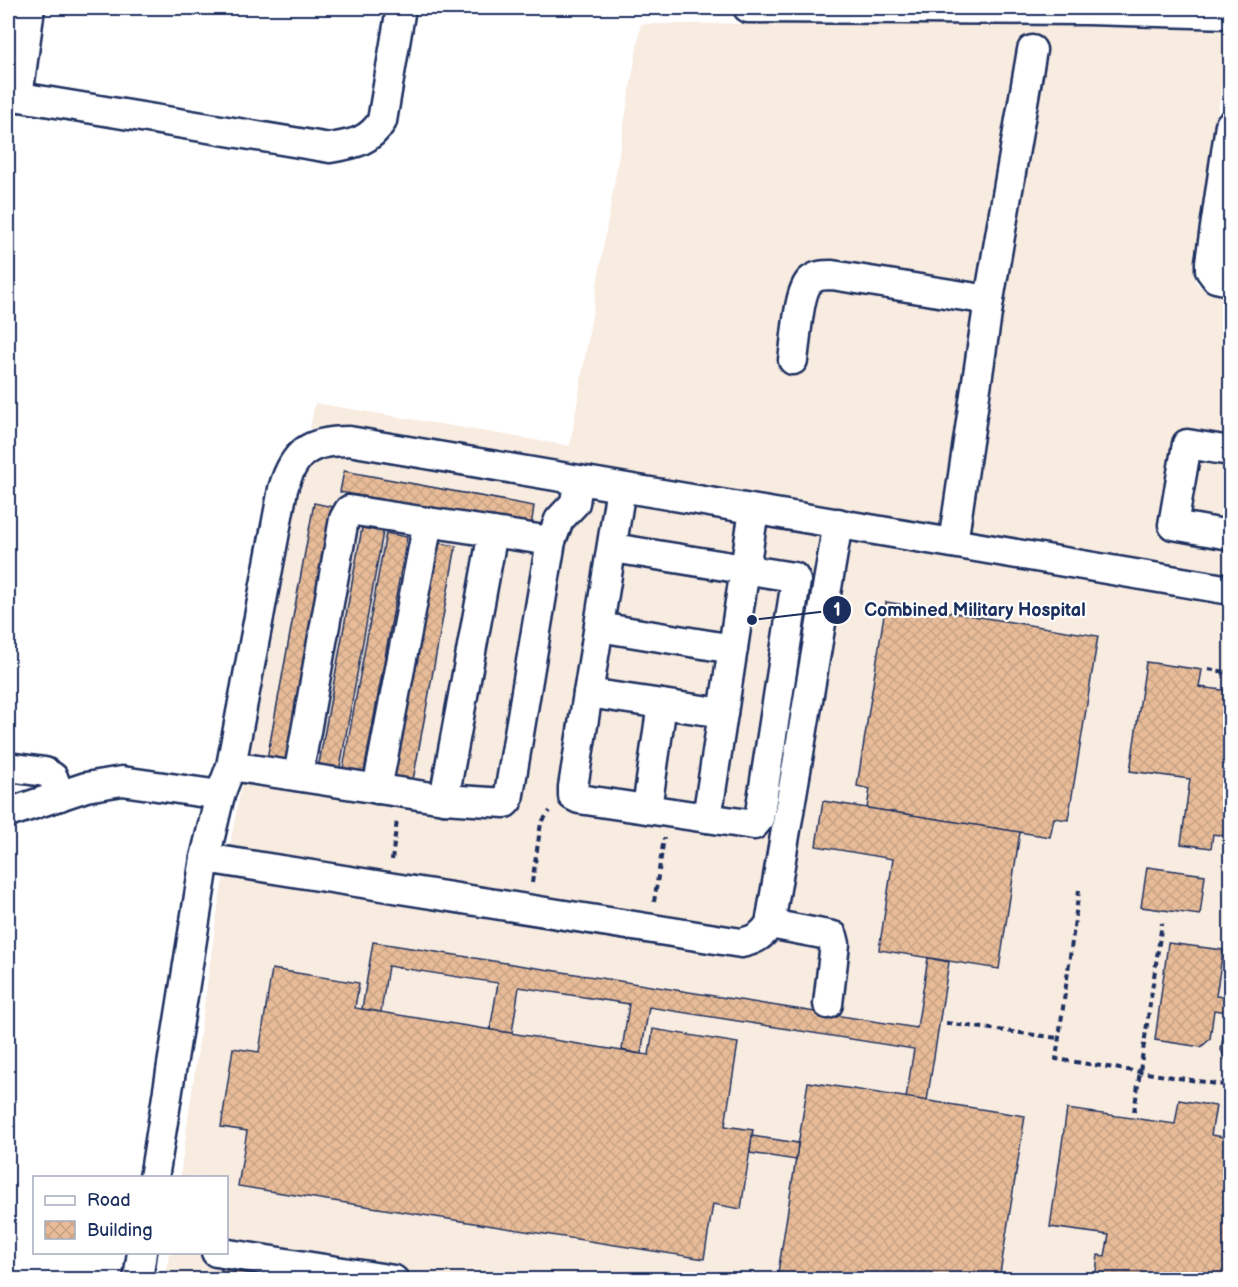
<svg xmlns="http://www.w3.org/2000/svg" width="1238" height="1287" viewBox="0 0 1238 1287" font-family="'Balsamiq Sans',sans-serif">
  <defs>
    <pattern id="building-cross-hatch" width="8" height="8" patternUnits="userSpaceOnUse" patternTransform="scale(1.5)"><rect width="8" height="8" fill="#e8bc98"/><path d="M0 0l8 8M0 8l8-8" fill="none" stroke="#c6a285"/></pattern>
  </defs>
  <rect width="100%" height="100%" fill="#fff"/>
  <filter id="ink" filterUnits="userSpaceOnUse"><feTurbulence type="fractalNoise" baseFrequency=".0167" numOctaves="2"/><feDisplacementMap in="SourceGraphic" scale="12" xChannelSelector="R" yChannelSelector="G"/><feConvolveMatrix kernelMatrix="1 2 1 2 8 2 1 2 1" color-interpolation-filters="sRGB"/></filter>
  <g filter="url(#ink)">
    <!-- built -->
    <polygon fill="#f8ebe0" points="1217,22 1226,30 1229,40 1193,270 1195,281 1201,288 1230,295 1230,1279 166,1280 169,1253 226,1252 226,1178 180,1177 218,907 315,403 570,446 641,24"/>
    <!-- building -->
    <g fill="url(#building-cross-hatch)" stroke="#1b2f5e" stroke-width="1.5">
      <polygon points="344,471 534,506 531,527 340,492"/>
      <polygon points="314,503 333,507 286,763 267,759"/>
      <polygon points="362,528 383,532 339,773 318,769"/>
      <polygon points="386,533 407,537 363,777 342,774"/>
      <polygon points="435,542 456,546 412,786 391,782"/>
      <polygon points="886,602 1098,636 1068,820 1054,818 1050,837 867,808 870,789 857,786"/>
      <polygon points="1146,662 1202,670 1199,687 1230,691 1230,837 1213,834 1211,848 1181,844 1190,779 1130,771"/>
      <polygon points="823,801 1020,832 999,969 879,950 893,859 816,846"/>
      <polygon points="1147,867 1205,875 1200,915 1141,907"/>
      <polygon points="373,942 917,1028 928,958 949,962 927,1101 906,1098 914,1049 649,1007 641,1054 622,1050 629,1004 519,987 512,1033 490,1030 498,983 388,966 381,1012 362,1009"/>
      <polygon points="1168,943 1223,950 1216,996 1224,997 1226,983 1230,984 1230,1068 1221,1050 1227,1012 1214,1010 1210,1039 1201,1047 1155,1040"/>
      <polygon points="272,969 359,983 355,1008 641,1054 649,1055 653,1029 738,1043 725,1126 753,1130 741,1209 713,1204 704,1259 238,1186 247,1131 221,1127 233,1048 259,1052"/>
      <polygon points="808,1082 1025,1116 999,1280 777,1279"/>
      <polygon points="1179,1100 1216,1106 1211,1135 1230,1138 1230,1280 1095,1280 1098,1255 1105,1256 1109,1235 1050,1227 1067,1109 1175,1124"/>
      <polygon points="752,1136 798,1143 796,1160 750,1153"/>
      <polygon points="221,1269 289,1280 219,1280"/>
      <polygon points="1048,1273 1092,1280 1047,1280"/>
    </g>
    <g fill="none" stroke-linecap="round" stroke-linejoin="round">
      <!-- minor casing -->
      <g stroke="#1b2f5e" stroke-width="33">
        <g id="minor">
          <polyline points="748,8 1087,10 1230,14"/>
          <path d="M 8,95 L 330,148 C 353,144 369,142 382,121 L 401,8"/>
          <polyline points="18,97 30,8"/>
          <polyline points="1230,125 1210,262 1210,270 1216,278 1230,281"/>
          <path d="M 793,360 C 796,342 798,292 810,281 C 816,275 825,275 832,275 L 989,300"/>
          <polyline points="1230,451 1187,444 1173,525 1230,535"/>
          <polyline points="621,488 573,787 573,796 579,799 707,818 754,510"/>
          <polyline points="953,543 989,300 1032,50"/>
          <polyline points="613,548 787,576 794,577 796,581 759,819 754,825 707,818"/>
          <polyline points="599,627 733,649"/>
          <polyline points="588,693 662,704 647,808"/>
          <polyline points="662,704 723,713"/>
          <polyline points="231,766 444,799 505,803 508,800 551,541 559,520 575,503 578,482"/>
          <polyline points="8,767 45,772 53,777 60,796"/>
          <polyline points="298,776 344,519 349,510 551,541"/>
          <polyline points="377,789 428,522"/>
          <polyline points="444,799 493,532"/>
          <polyline points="8,813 86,787 122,781 220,795"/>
          <path d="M 205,858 L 741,943 C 755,940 762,936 770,924 L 838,523"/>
          <polyline points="770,924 833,936 835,944 828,1004"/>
          <path d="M 154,1178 L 205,858 L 220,795 L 231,766 L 283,489 C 294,451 310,441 349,441 L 1230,590"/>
          <polyline points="216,1252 394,1280"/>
          <polyline points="138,1280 142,1252"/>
        </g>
      </g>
      <!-- path -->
      <g stroke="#1b2f5e" stroke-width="4" stroke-dasharray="6 4.5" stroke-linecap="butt">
        <polyline points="1208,669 1226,672 1230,669"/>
        <polyline points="392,860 397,820"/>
        <polyline points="532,883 541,823 550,811"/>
        <polyline points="1079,890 1056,1059 1230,1086"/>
        <polyline points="654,902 664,838"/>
        <polyline points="946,1023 1058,1038"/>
        <polyline points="1134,1112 1162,923"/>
      </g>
      <!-- minor -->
      <use href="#minor" stroke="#fff" stroke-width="28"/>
    </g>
  </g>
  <!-- callouts -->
  <path fill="none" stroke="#1b2f5e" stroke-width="2" d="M752 620L837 610"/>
  <g fill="#1b2f5e" stroke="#fff" stroke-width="2">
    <circle cx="752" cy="620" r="6"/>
    <circle cx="837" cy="610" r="15"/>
  </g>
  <g font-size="18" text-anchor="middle" font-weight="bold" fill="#fff">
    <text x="837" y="616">1</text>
  </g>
  <g font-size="18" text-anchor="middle" font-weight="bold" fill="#1b2f5e" stroke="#fff" stroke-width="4.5" stroke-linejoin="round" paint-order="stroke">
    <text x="975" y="616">Combined Military Hospital</text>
  </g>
  <!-- margin -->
  <rect width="1238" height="1287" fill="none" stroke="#fff" stroke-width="30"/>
  <rect x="15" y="15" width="1208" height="1257" fill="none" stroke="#1b2f5e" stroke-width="2" filter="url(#ink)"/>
  <!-- legend -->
  <rect x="33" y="1176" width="195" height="78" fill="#ffffff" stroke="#a4acbf" stroke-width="1.5"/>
  <rect x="45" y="1196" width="30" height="9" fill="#ffffff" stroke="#a4acbf" stroke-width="1.5"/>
  <text x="87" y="1206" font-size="18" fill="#1b2f5e">Road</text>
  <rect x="45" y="1221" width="30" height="18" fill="url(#building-cross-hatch)" stroke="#a4acbf" stroke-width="1.5"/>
  <text x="87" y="1236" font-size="18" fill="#1b2f5e">Building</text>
</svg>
